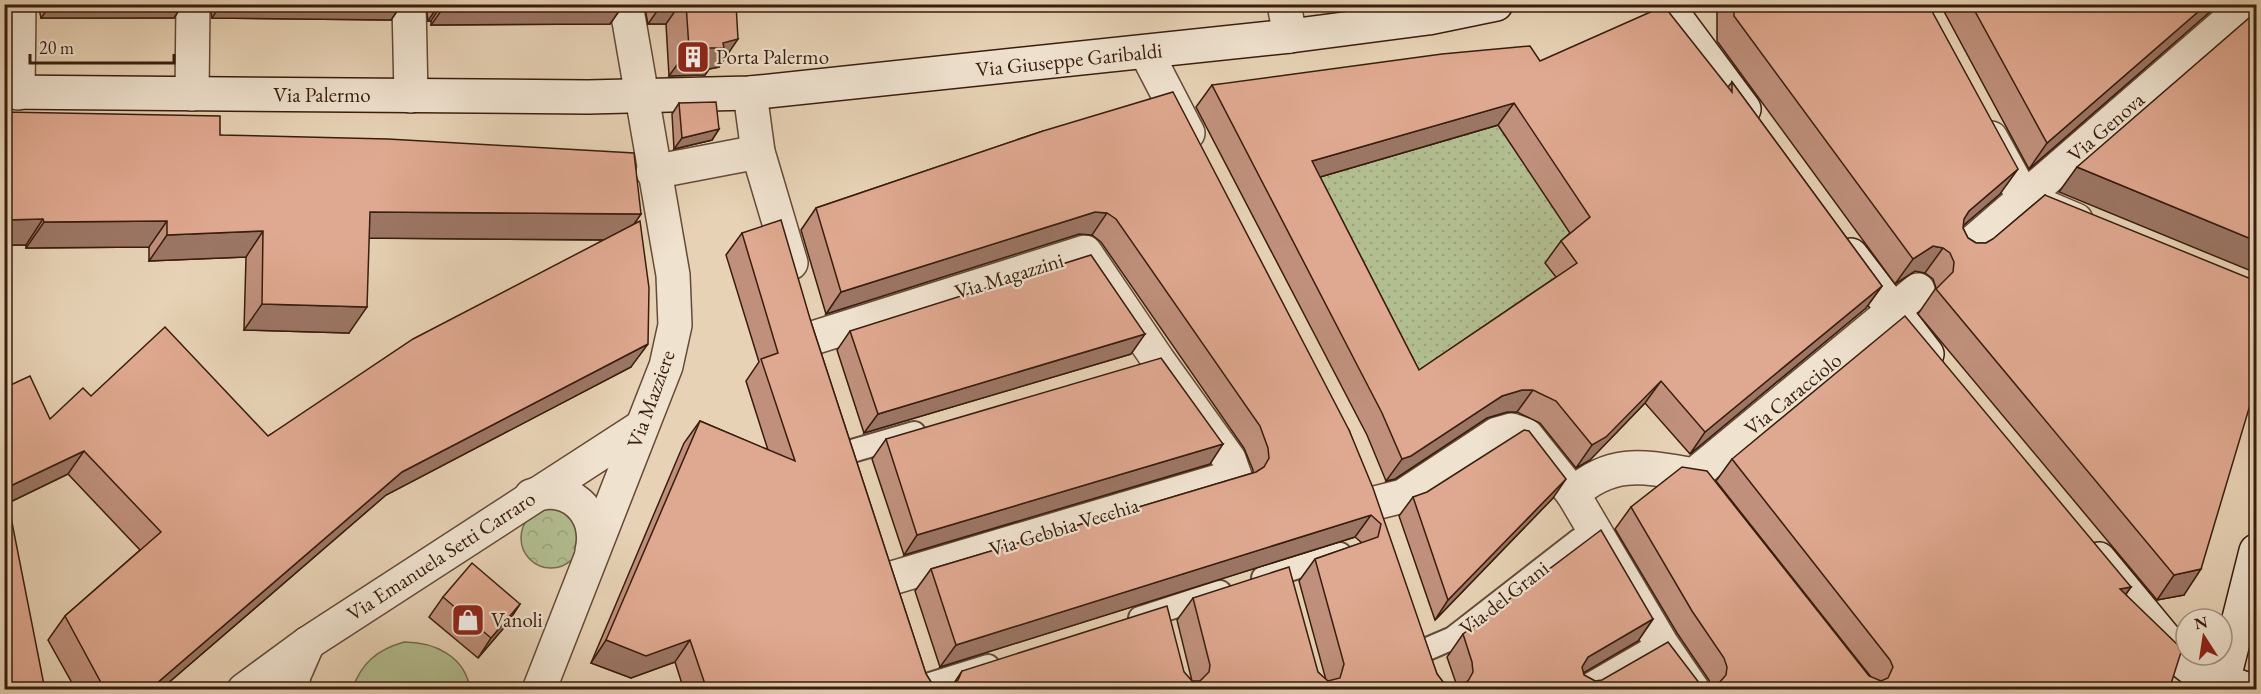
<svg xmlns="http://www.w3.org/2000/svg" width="2261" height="694" viewBox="0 0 2261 694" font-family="'EB Garamond',serif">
  <defs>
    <pattern id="grass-dots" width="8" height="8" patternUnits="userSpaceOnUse" patternTransform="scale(1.5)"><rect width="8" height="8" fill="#b2bd90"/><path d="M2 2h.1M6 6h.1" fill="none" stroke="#9aa27b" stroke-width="1.8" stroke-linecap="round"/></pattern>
    <pattern id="forest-crowns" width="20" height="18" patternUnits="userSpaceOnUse" patternTransform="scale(1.5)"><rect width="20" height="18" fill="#b2bd90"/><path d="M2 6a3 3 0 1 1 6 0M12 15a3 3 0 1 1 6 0" fill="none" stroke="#9aa27b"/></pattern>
  </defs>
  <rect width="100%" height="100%" fill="#e7d2b5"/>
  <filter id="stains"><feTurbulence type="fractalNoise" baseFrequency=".00333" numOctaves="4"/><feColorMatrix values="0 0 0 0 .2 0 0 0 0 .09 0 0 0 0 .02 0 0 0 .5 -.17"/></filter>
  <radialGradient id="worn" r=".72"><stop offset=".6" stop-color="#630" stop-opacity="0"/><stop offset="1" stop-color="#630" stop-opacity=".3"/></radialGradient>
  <!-- grass -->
  <polygon fill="url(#grass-dots)" stroke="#766d4e" stroke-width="1.5" points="1498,125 1574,239 1579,307 1404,392 1296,184"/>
  <!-- forest -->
  <circle fill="url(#forest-crowns)" stroke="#766d4e" stroke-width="1.5" cx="551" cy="538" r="30"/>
  <!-- park -->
  <path fill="#b2bd90" stroke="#766d4e" stroke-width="1.5" d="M 404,642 C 434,642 465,656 470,689 L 352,689 C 362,663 376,650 404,642 Z"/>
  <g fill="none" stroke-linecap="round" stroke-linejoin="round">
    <!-- lane casing -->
    <g stroke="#644a37" stroke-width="26">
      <g id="lane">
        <polyline points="852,451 914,433"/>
        <polyline points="1263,578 1340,554"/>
        <polyline points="1140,618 1220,592"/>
        <polyline points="1425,650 1453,638 1579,540"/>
        <polyline points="927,685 988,666"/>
        <polyline points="1580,690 1661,643"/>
      </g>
    </g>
    <!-- street casing -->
    <g stroke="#644a37" stroke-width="36">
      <g id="street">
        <polyline points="409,4 411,96"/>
        <polyline points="1284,4 1290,36"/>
        <polyline points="1146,52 1188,133"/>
        <polyline points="18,93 19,4"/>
        <polyline points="750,93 758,152 791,263"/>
        <polyline points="192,94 193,4"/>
        <polyline points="1991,138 2024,198 2076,220"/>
        <polyline points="653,172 758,152"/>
        <polyline points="1964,250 2248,4"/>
        <polyline points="813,338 1085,252 1158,360 1229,459 1235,476 892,578"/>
        <polyline points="1573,494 1661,643 1693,690"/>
        <path d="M 531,496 C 569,482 601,512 592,551"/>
        <path d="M 1375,503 L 1403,496 L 1497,434 L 1511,430 L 1526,435 L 1573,494 C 1612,458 1646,467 1694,475 L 1918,290"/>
        <polyline points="244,690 308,643 641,427"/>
        <polyline points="292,690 294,675 308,643"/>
        <polyline points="539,690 666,366 675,325 673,275 626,4"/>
      </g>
    </g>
    <!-- secondary casing -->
    <g stroke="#391d0d" stroke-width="36">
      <g id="secondary">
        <polyline points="1666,4 1744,109"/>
        <polyline points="4,92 588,97 750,93 1290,36 1428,18 1496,4"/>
        <polyline points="1851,255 1927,354"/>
        <polyline points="2099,559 2186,664 2195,671 2249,690"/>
        <polyline points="2221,690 2256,551"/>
      </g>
    </g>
    <!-- lane -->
    <use href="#lane" stroke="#efe2cf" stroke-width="22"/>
    <!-- street -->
    <use href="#street" stroke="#efe2cf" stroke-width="33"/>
    <!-- secondary -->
    <use href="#secondary" stroke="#efe2cf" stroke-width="33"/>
  </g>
  <!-- wall -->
  <g fill="#c0907c" stroke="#391d0d" stroke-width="1.5" fill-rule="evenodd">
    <polygon points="38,4 183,4 174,18 41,18"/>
    <polygon points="210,4 402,4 391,20 212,18"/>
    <polygon points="426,4 624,4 610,24 431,25 431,21 428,21"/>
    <polygon points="644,4 736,4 719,67 709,69 705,75 669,76 666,24 648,24"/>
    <polygon points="1717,4 1928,4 2000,194 1963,226 1963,228 1968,238 1976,243 1986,243 1993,239 2045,195 2184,595 2157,600 1918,314 1936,288 1933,279 1925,273 1915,271 1895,284 1717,41"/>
    <polygon points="1940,4 2219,4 2029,169"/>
    <path d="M 1540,61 L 1728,87 L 1732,82 L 1882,286 L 1866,308 L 1690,454 L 1645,403 L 1590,460 L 1576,468 L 1540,423 L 1517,412 L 1507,412 L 1487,418 L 1395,479 L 1386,481 L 1367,435 L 1196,107 L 1212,85 ZM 1498,125 L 1570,233 L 1561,241 L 1545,263 L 1556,277 L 1419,370 L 1320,177 Z"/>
    <polygon points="679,103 719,129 712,140 674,149 672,114"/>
    <polygon points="4,112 220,135 641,214 634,224 631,367 386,495 160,690 76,690 48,640 65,616 140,550 68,474 8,503 4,690 4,388 50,419 91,396 268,436 604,240 369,238 349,333 244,330 246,257 149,261 149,247 26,248 26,245 4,245"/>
    <polygon points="1043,131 1349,430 1437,674 1443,682 1451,686 1457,686 1447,657 1463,634 1653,619 1638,641 1583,672 1584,675 1595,681 1700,684 1711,686 1709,680 1677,633 1615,529 1631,507 1871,677 1716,481 1732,459 2131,587 2126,594 2169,690 684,690 675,662 631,678 591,663 684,443 700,421 768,450 746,381 759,362 726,255 742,233 811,322 926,674 931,682 939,686 949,686 954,683 962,671 1184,672 1192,681 1177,620 1193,598 1318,672 1326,680 1299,581 1315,559 1362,543 1355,537 940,667 915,591 931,569 1253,473 1253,470 1244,448 1101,242 1092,235 1079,234 826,314 801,230 816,208"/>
    <polygon points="850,331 1131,354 864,433 837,350"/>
    <polygon points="886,439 1210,464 904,555 872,459"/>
    <polygon points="1413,497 1553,498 1435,620 1399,516"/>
    <polygon points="443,597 520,604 507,624 478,658 429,617"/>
  </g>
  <!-- shaded-wall -->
  <g fill="#9c7665" stroke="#391d0d" stroke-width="1.5">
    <polygon points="51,4 183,4 174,18 41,18"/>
    <polygon points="221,4 402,4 391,20 212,18"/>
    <polygon points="439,4 442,4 431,21 428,21"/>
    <polygon points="446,4 624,4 610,24 431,25"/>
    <polygon points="662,4 680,4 666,24 648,24"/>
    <polygon points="2207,4 2219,4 2029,169 2047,143"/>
    <polygon points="738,39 719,67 709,69 705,75 669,76 689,48"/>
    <polygon points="1514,103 1498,125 1296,184 1312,161"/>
    <polygon points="719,129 712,140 674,149 682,138"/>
    <polygon points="2077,167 2256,241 2256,273 2059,192"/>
    <polygon points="2018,169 2000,194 1951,236 1969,211"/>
    <polygon points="370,212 641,214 623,240 352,238"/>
    <polygon points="1095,212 1107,213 1092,235 1079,234 826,314 841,292"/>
    <polygon points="43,219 26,245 4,245 4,220"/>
    <polygon points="167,221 149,247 26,248 44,222"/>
    <polygon points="263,231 246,257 149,261 167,235"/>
    <polygon points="1933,246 1943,248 1925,273 1915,271 1895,284 1913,259"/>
    <polygon points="1882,286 1866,308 1690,454 1705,432"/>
    <polygon points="262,304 367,307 349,333 244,330"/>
    <polygon points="1145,334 1131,354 864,433 878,414"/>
    <polygon points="648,344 631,367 386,495 160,690 149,690 402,472"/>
    <polygon points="1661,381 1645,403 1590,460 1576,468 1592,445"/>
    <polygon points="1522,390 1533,390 1517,412 1507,412 1487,418 1395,479 1386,481 1402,459 1502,396"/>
    <polygon points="1223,444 1210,464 904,555 917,535"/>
    <polygon points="84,451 68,474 4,505 4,489"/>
    <polygon points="1566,479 1553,498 1435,620 1448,600"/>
    <polygon points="1371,515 1355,537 940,667 956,645"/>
    <polygon points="2201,569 2184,595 2157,600 2174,575"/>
    <polygon points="2131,587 2115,609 2120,589"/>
    <polygon points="520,604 507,624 478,658 491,638"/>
    <polygon points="1653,619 1638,641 1573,679 1588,657"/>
    <polygon points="606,640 690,640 675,662 631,678 591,663"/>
  </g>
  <!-- building -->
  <g fill="#dfa890" stroke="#391d0d" stroke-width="1.5" fill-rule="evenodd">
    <polygon points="686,4 736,4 738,39 723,43 724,48 689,48"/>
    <polygon points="1734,4 1928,4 2018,169 1969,211 1964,219 1963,228 1968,238 1976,243 1986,243 1993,239 2045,195 2256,281 2256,385 2201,569 2174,575 1936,289 1953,272 1954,262 1950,253 1943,248 1933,246 1913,259 1734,16"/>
    <polygon points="1971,4 2207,4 2047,143"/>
    <path d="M 1664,6 L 1732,92 L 1732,82 L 1882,286 L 1705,432 L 1661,381 L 1606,437 L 1592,445 L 1556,401 L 1533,390 L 1522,390 L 1502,396 L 1411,456 L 1402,459 L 1382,413 L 1212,85 L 1442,54 L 1530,46 L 1540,61 ZM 1514,103 L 1590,217 L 1561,241 L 1577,263 L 1419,370 L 1312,161 Z"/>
    <polygon points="2256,12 2256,241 2077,167"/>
    <polygon points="1173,92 1349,430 1373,488 1437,674 1443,682 1451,686 1461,685 1468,681 1473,672 1472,662 1463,634 1601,530 1653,619 1588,657 1582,667 1584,675 1595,681 1602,680 1668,642 1700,684 1710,686 1719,683 1726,675 1727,667 1724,658 1692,611 1631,507 1682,467 1707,471 1869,676 1881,681 1888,678 1893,667 1890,660 1732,459 1905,316 2131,587 2120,589 2182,649 2169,690 707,690 690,640 646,656 606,640 700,421 795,461 761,359 778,353 742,233 781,220 811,322 926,674 931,682 939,686 949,686 958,680 962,671 1167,606 1184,672 1192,681 1200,681 1209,672 1210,665 1193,598 1289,567 1318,672 1328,681 1340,678 1344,664 1315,559 1378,537 1381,524 1371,515 956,645 931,569 1256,472 1264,467 1269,458 1268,448 1260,426 1116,219 1107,213 1095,212 841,292 816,208 1043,131"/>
    <polygon points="716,102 719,129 682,138 679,103"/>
    <polygon points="4,112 220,116 220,135 388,139 634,153 641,214 370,212 367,307 262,304 263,231 167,235 167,221 44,222 43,219 4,220"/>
    <polygon points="640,221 649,288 648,344 402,472 149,690 105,690 65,616 161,532 84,451 4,489 4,388 30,376 50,419 83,388 91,396 165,327 268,436 413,339"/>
    <polygon points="1091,255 1145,334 878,414 850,331"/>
    <polygon points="1161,358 1223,444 917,535 886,439"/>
    <polygon points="1524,430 1529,431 1566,479 1448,600 1413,497 1427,492"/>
    <polygon points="4,492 6,492 45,690 4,690"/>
    <polygon points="472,563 520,604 491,638 443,597"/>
  </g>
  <!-- icons -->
  <defs>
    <g id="building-square" transform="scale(1.725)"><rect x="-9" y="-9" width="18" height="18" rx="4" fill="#8f2418" stroke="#efe2cf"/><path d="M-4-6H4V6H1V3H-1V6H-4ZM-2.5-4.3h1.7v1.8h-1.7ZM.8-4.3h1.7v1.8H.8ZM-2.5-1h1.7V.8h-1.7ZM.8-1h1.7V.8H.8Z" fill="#fff"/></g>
    <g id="shop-square" transform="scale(1.725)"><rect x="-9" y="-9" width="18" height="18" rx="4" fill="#8f2418" stroke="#efe2cf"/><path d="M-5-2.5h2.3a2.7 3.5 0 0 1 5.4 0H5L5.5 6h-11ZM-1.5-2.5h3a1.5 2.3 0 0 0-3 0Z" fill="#fff"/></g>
  </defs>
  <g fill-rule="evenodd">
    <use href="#building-square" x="693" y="57"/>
    <use href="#shop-square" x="468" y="620"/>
  </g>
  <g text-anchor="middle" stroke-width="4.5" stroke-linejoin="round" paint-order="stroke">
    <!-- poi labels -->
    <g font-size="21" fill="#391d0d" stroke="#efe2cf" text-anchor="start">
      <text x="716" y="64">Porta Palermo</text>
      <text x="491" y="627">Vanoli</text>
    </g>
    <!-- street labels -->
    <g font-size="21" fill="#391d0d" stroke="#efe2cf">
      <text transform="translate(1069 60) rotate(-6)" y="7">Via Giuseppe Garibaldi</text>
      <text x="322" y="102">Via Palermo</text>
      <text transform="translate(2106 127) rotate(-41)" y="7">Via Genova</text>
      <text transform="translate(1009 276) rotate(-17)" y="7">Via Magazzini</text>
      <text transform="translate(1793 394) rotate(-39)" y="7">Via Caracciolo</text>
      <text transform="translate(651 399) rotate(-70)" y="7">Via Mazziere</text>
      <text transform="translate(1064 527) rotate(-17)" y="7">Via Gebbia Vecchia</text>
      <text transform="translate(441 556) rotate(-33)" y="7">Via Emanuela Setti Carraro</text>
      <text transform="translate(1504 598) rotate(-38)" y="7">Via del Grani</text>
    </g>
  </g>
  <!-- margin -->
  <rect width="2261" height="694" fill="none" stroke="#e7d2b5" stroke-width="24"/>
  <rect x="6" y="6" width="2249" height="682" fill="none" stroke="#391d0d" stroke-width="3"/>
  <rect x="12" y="12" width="2237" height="670" fill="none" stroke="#391d0d" stroke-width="1.5"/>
  <!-- north arrow -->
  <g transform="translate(2204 637) rotate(348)"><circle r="28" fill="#efe2cf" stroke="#a69381" stroke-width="1.5"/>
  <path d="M0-4.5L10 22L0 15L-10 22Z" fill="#8f2418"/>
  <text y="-9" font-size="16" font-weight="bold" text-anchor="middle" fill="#391d0d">N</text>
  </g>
  <!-- scale -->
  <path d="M30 54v9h144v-9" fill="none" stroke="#391d0d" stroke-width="3"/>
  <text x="39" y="54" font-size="18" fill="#391d0d" stroke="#efe2cf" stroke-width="4.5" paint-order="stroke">20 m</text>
  <rect width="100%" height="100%" filter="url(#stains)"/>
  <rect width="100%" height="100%" fill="url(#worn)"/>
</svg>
